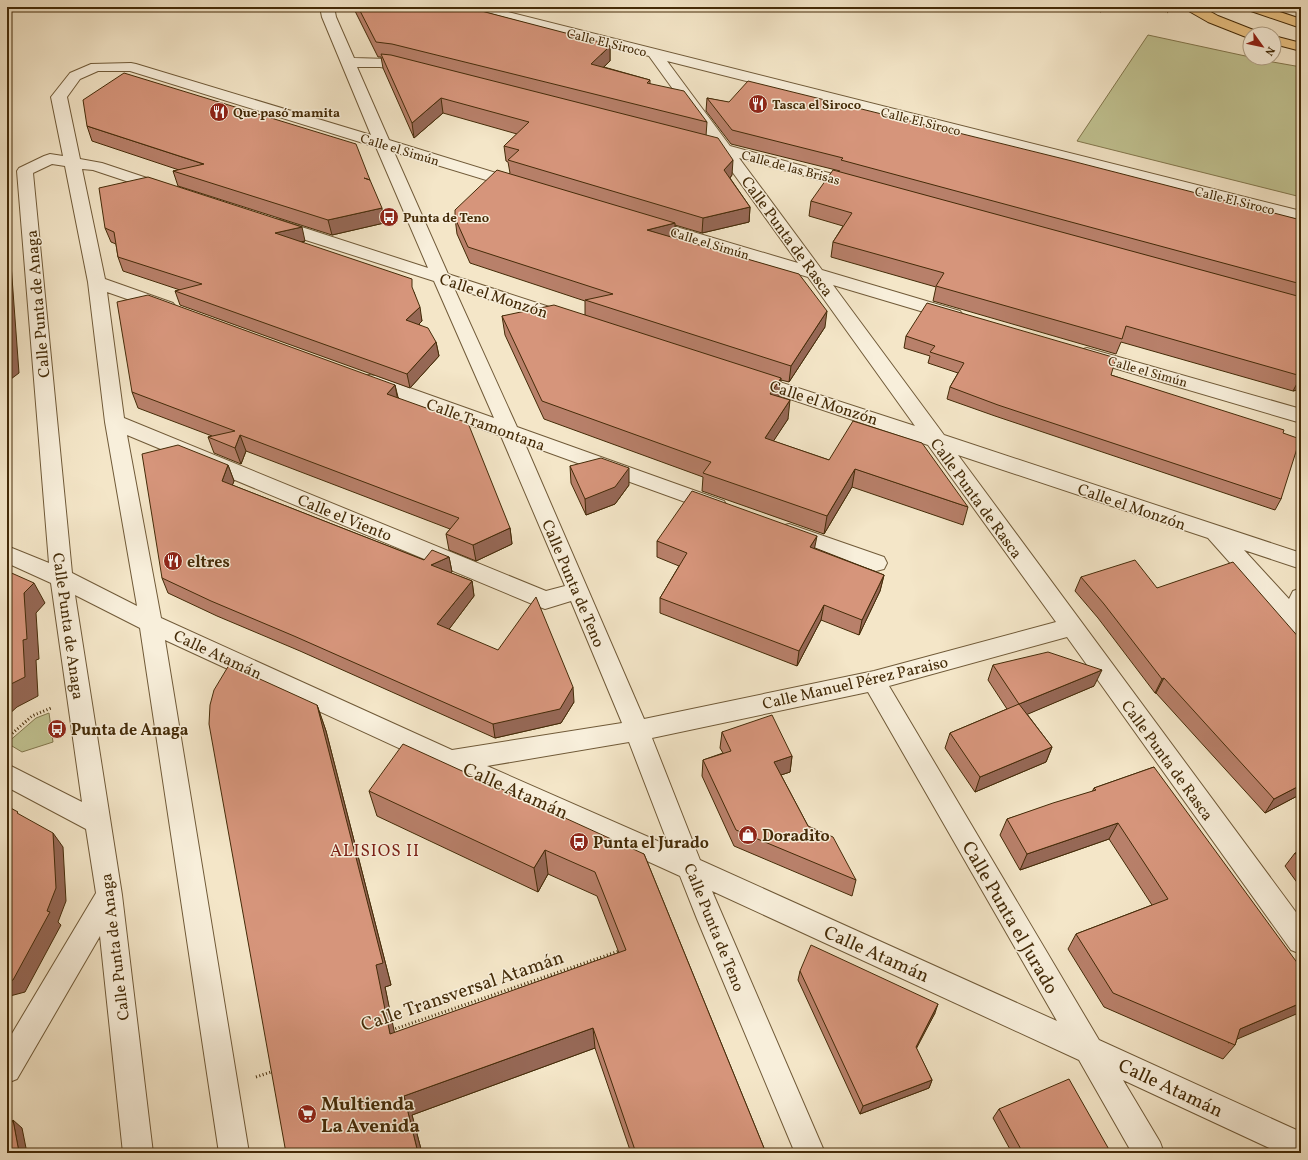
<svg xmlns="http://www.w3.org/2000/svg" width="1308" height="1160" viewBox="0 0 1308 1160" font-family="Vollkorn,serif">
  <rect width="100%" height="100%" fill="#f4e6c8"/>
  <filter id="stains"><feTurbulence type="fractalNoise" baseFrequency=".005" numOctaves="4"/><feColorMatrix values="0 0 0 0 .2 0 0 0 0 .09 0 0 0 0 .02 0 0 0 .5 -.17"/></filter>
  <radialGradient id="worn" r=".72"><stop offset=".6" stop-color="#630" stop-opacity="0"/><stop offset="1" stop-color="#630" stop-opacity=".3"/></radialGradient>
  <!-- green -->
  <g fill="#c1c392" stroke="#82774d">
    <polygon points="1148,35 1250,57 1250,58 1301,67 1301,197 1077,141"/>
    <polygon points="49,713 53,742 22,752 7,743 36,718"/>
  </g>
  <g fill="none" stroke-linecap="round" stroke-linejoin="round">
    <!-- minor casing -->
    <g stroke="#705a38" stroke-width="2">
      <g id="minor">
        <path d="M 320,7 L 334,7 L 336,17 L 354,58 L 388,59 L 416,65 L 418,68 L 416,71 L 411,72 L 380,67 L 357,67 L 389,140 L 525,182 L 527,185 L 525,188 L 519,190 L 394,152 L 448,274 L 571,314 L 574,318 L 571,322 L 565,324 L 454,288 L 517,427 L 724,501 L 727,506 L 724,511 L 717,514 L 710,511 L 525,444 L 644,719 L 874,671 L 1056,622 L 928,445 L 745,384 L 742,379 L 745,374 L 752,373 L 915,426 L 808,277 L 640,227 L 638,223 L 640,219 L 646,218 L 798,263 L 718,152 L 714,151 L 712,148 L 714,146 L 649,56 L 466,10 L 464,7 L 488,7 L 1301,211 L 1301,221 L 667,61 L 730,146 L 862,182 L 864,185 L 862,188 L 856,190 L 739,158 L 822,270 L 960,311 L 963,315 L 960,319 L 954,321 L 833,285 L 944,435 L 1301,553 L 1301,569 L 1244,550 L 1289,599 L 1293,591 L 1301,588 L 1301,636 L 1293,633 L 1288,628 L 1208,538 L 958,455 L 1301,919 L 1301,954 L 1291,950 L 1067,637 L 889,686 L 1099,1040 L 1301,1132 L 1301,1153 L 1280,1153 L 1123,1080 L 1160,1142 L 1164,1153 L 1132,1153 L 1079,1060 L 712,891 L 825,1153 L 795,1153 L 697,919 L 680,876 L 442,768 L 165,640 L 249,1153 L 219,1153 L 140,628 L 75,595 L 122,895 L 153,1153 L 123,1153 L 100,936 L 17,1079 L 7,1083 L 7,1042 L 96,893 L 86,829 L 7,787 L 7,764 L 82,802 L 51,583 L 7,563 L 7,546 L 49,563 L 17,171 L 19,168 L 44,156 L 50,154 L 63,156 L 51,97 L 70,73 L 91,64 L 131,63 L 136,64 L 371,135 L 322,17 ZM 98,71 L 130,71 L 376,147 L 428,268 L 280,220 L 274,219 L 268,220 L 266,224 L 268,228 L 434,281 L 494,418 L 376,376 L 369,375 L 362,376 L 359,381 L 362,386 L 501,436 L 565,586 L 546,591 L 124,418 L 107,292 L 167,313 L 173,311 L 176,307 L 173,303 L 105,279 L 82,169 L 93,170 L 165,194 L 171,192 L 173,189 L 171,186 L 102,163 L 80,159 L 67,97 L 80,79 ZM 52,164 L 65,166 L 88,282 L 105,422 L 137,606 L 72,573 L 33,173 ZM 127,435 L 537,606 L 545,609 L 571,601 L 622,723 L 452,750 L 161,618 ZM 868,692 L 1057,1021 L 700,860 L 652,738 ZM 629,742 L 669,846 L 487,766 Z"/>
        <polygon points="1087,348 1301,409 1301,423 1080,358 1078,354 1080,350"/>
        <polygon points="789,524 884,557 887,563 884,569 876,571 781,538 778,532 781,526"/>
      </g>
    </g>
    <!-- major casing -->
    <g stroke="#442b08" stroke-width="2">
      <g id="major">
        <polygon points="1185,7 1202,7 1218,16 1256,31 1258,34 1250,34 1250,38 1246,37 1208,22 1187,10"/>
        <polygon points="1246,7 1265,7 1301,19 1301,28 1248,10"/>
        <polygon points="1274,36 1301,43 1301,51 1274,44"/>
      </g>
    </g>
    <!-- path-far1 -->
    <g stroke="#442b08" stroke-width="2" stroke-dasharray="0.5 1.5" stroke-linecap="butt">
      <polyline points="1097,7 1101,12"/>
      <polyline points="1159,7 1169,13"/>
    </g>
    <!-- path -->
    <g stroke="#442b08" stroke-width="3" stroke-dasharray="1 2.5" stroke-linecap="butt">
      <polyline points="7,738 32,716 51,708"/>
      <polyline points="392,1030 622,950"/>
      <polyline points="256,1077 274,1071"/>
    </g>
    <!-- minor -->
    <use href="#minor" fill="#f8efdb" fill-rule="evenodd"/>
    <!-- major -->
    <use href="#major" fill="#eac384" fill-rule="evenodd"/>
  </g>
  <!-- wall -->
  <g fill="#b8806a" stroke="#442b08">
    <polygon points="353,7 466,7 610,46 610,61 604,67 650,80 650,84 707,122 706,136 732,175 730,178 750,207 749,222 702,233 675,225 675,238 825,327 789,382 781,380 779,397 788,419 773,441 968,507 963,525 852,487 824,534 702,491 703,477 544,419 505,335 502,316 585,315 585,301 470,263 457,234 455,218 510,173 508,162 506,161 504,146 517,134 443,113 414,138 383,68 381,57 378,57"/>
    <polygon points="707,98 1301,220 1301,389 1293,391 1121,342 1116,354 933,301 936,287 831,257 833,242 843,226 809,216 811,201 840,171 731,144 706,111"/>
    <polygon points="87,126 384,223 332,235 178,186 173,171 179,170 92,141"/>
    <polygon points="105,228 305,241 301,242 414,292 422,321 419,324 436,342 439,356 410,388 180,305 175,291 180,290 123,271 118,257 116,244 111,242"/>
    <polygon points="906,336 1111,375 1283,433 1281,499 1275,510 995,416 947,399 950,387 958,373 928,363 930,356 904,348"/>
    <polygon points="395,385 398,397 510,528 512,544 476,561 449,550 446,534 450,529 246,451 241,464 214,453 208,437 212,436 138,408 132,392"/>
    <polygon points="228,465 234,481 232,485 424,560 449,557 452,572 451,573 472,581 474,596 449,629 574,702 561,723 495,738 300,651 217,616 168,593 162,578"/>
    <polygon points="570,466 629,485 615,504 586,515 571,483"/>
    <polygon points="657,541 815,548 884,575 880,591 859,635 821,620 797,666 660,613 660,598 679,566 657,557"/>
    <polygon points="1081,577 1157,588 1301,640 1301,794 1265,813 1156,693 1155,693 1098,618 1075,591"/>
    <polygon points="993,665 1094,686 1027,714 1052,747 1046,762 975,792 945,748 950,733 1007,709 988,680"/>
    <polygon points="317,705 326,731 391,985 385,987 394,1033 619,953 597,896 548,874 538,892 377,816 369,791 644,854 766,1153 631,1153 595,1048 412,1115 422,1153 286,1153"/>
    <polygon points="722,732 792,756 790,772 781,775 808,826 856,880 852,896 734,846 702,776 703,760 723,753 720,748"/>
    <polygon points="1154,767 1237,1039 1235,1045 1223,1059 1104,1007 1068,949 1076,934 1152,905 1109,839 1020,870 1000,835 1007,819 1092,792 1094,788"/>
    <polygon points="1301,851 1301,888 1285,866 1295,853"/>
    <polygon points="800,971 935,1013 916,1048 932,1080 929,1088 860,1114 798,980"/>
    <polygon points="999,1109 1111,1153 1012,1153 993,1118"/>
  </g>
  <!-- shaded-wall -->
  <g fill="#966856" stroke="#442b08">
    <polygon points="600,42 601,55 610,46 610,61 591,79 591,64 598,44"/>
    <polygon points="441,98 443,113 414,138 412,123"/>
    <polygon points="733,160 732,175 724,185 724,170"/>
    <polygon points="750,207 749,222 702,233 703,218"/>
    <polygon points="382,208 384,223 332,235 328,220"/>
    <polygon points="675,223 675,239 647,230"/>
    <polygon points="302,227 305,241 279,247 275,233"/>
    <polygon points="7,256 11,264 19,373 7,382"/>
    <polygon points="420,307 422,321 409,334 406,320"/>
    <polygon points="827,311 825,327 789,382 791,366"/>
    <polygon points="436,342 439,356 410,388 407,374"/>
    <polygon points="1301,376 1301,389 1293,391"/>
    <polygon points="781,378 779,396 769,413 770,394"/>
    <polygon points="395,385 398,401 387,394"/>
    <polygon points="790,400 788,419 763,457 765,438"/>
    <polygon points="240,435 246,451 241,464 235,448"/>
    <polygon points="228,465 234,481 228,497 222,481"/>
    <polygon points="629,468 629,485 615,504 586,515 585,499"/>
    <polygon points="855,469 852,487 824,534 827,516"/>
    <polygon points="510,528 512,544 476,561 473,545"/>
    <polygon points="817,536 814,551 810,547"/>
    <polygon points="449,557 452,572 435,580 431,565"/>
    <polygon points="884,575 880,591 859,635 862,620"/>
    <polygon points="472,581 474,596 441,640 437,624"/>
    <polygon points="34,583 45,603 36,613 39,659 36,660 38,696 17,707 7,716 7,686 23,640 24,593"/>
    <polygon points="824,605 821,620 797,666 799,651"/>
    <polygon points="1102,670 1094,686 1014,720 1019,704"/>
    <polygon points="1164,678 1156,693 1155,693 1162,679"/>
    <polygon points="573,687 574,702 561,723 495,738 493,724"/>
    <polygon points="317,705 326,731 391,985 385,987 399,1054 390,1034"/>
    <polygon points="1052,747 1046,762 975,792 980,777"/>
    <polygon points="792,756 790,772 772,778 774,762"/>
    <polygon points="1301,785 1301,794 1265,813 1274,799"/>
    <polygon points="1118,823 1109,839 1020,870 1027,854"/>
    <polygon points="53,833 63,847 66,901 58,922 61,925 25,992 10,996 7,993 7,982 47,911"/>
    <polygon points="545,850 548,874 538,892 534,868"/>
    <polygon points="1301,1003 1301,1012 1228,1043 1240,1029"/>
    <polygon points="938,1004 935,1013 913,1055 916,1047"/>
    <polygon points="593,1028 595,1048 412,1115 422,1153 418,1153 404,1096"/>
    <polygon points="932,1080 929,1088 860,1114 863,1106"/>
    <polygon points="13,1120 22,1128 27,1153 19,1153"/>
  </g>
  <!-- building -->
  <g fill="#d6957b" stroke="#442b08">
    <polygon points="358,7 466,7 600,42 598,44 610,46 591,64 650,80 647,83 684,91 707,122 392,44 376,42"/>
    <polygon points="381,54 391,55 718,138 733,160 724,170 750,207 703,218 508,160 519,150 504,146 529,122 441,98 412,123"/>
    <polygon points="124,73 356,144 370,180 364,178 370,180 382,208 328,220 173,171 204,164 87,126 83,100"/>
    <polygon points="748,81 1068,160 1301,220 1301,284 841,160 843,158 732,130 707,98 729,102"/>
    <polygon points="497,170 675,223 647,230 799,274 827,311 791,366 585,300 613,294 468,247 455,218 455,210"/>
    <polygon points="833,170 1301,297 1301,376 1126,326 1122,339 936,286 944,273 833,242 852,213 811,201"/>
    <polygon points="148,177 302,227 275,233 412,279 412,287 420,307 406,320 428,328 436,342 407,374 175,291 202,284 118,257 114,232 105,228 99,188"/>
    <polygon points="148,295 395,385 387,394 468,423 510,528 473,545 446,534 459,518 240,435 235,448 208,437 235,431 132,392 117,302"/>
    <polygon points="7,302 11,356 7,359"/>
    <polygon points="927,303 1116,358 1111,375 1284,430 1283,433 1300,439 1281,499 998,405 950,387 964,363 930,352 935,346 906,336"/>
    <polygon points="554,305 781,378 770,394 790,400 765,438 829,460 853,421 922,443 968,507 855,469 827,516 703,473 711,462 542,401 502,316"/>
    <polygon points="178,445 228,465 222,481 424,560 432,550 449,557 431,565 472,581 437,624 498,650 536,597 573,687 560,709 493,724 294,636 211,601 162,578 142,454"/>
    <polygon points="601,458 629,468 615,487 585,499 570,466"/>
    <polygon points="692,491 817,536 810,547 884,575 862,620 824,605 799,651 660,598 687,553 657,541"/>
    <polygon points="1135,560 1157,588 1233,562 1301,640 1301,785 1274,799 1164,678 1162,679 1104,604 1081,577"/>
    <polygon points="7,571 34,583 24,593 27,639 23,640 25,677 7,686"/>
    <polygon points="1048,652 1102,670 1019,704 993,665"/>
    <polygon points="229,665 317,705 383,963 376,965 390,1034 626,950 595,872 545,850 534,868 369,791 403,744 644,854 766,1153 636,1153 593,1028 404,1096 418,1153 286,1153 209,724 210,705 214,690"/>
    <polygon points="1019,704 1052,747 980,777 950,733"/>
    <polygon points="772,715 792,756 774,762 808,826 833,837 856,880 736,830 703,760 731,751 722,732"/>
    <polygon points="1154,767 1301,968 1301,1003 1240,1029 1235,1045 1113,993 1076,934 1168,899 1118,823 1027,854 1007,819 1053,803 1096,790 1094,788"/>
    <polygon points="7,806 18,812 17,813 53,833 56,888 47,911 50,912 13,980 7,982"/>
    <polygon points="1301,851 1301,861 1295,853"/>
    <polygon points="811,945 938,1004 916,1047 932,1080 863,1106 800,971"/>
    <polygon points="1069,1079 1111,1153 1023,1153 999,1109"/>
    <polygon points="13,1120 19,1152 19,1153 7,1153 7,1133"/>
  </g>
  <!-- icons -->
  <defs>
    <g id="restaurant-disc" transform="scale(1)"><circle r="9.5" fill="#8f2418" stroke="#f8efdb"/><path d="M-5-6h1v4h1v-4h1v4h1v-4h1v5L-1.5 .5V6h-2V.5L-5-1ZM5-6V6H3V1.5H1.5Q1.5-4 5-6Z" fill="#fff"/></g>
    <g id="bus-disc" transform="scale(1)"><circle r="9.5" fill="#8f2418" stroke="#f8efdb"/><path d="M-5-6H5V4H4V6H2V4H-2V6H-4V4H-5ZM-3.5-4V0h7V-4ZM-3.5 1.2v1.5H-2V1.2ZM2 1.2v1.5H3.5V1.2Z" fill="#fff"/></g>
    <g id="shop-disc" transform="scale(1)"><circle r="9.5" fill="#8f2418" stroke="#f8efdb"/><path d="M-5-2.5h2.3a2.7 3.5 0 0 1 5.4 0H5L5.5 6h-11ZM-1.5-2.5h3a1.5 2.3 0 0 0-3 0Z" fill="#fff"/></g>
    <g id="supermarket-disc" transform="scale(1)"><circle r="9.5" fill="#8f2418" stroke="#f8efdb"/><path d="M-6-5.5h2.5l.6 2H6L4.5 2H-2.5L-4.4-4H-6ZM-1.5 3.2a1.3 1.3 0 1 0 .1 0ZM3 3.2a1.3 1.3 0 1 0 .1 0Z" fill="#fff"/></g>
  </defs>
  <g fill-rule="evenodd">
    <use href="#restaurant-disc" x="758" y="104"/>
    <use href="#restaurant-disc" x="219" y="112"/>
    <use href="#bus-disc" x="389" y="217"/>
    <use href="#restaurant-disc" x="173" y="561"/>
    <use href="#bus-disc" x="57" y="729"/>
    <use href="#shop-disc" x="748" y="835"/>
    <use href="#bus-disc" x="579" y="842"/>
    <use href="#supermarket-disc" x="307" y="1114"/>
  </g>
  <g text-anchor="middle" stroke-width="3" stroke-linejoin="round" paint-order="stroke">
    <!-- far-street labels -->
    <g font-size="13" fill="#442b08" stroke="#f8efdb">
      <text transform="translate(607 42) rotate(14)" y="5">Calle El Siroco</text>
      <text transform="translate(921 121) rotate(14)" y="5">Calle El Siroco</text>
      <text transform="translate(400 149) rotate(17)" y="5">Calle el Simún</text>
      <text transform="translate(791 167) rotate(15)" y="5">Calle de las Brisas</text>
      <text transform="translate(1235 200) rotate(14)" y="5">Calle El Siroco</text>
      <text transform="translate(710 243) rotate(17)" y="5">Calle el Simún</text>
      <text transform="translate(1148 371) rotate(16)" y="5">Calle el Simún</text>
    </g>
    <!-- far-poi labels -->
    <g font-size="13" font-weight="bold" fill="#442b08" stroke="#f8efdb" text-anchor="start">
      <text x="772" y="109">Tasca el Siroco</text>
      <text x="233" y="117">Que pasó mamita</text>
      <text x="403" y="222">Punta de Teno</text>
    </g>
    <!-- street labels -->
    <g font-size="16" fill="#442b08" stroke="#f8efdb">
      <text transform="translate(788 236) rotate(54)" y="6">Calle Punta de Rasca</text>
      <text transform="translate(494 295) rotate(18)" y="6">Calle el Monzón</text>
      <text transform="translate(37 304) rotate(-95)" y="6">Calle Punta de Anaga</text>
      <text transform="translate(824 402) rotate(18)" y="6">Calle el Monzón</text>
      <text transform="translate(486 424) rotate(20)" y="6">Calle Tramontana</text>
      <text transform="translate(977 498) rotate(54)" y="6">Calle Punta de Rasca</text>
      <text transform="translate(1132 506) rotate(19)" y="6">Calle el Monzón</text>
      <text transform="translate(345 517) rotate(22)" y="6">Calle el Viento</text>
      <text transform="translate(574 583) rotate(67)" y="6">Calle Punta de Teno</text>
      <text transform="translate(69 626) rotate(82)" y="6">Calle Punta de Anaga</text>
      <text transform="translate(218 654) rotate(25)" y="6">Calle Atamán</text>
      <text transform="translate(855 682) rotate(-13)" y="6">Calle Manuel Pérez Paraiso</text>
      <text transform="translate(1168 760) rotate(54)" y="6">Calle Punta de Rasca</text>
      <text transform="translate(715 927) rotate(68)" y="6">Calle Punta de Teno</text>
      <text transform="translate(114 947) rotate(-97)" y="6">Calle Punta de Anaga</text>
    </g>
    <!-- poi labels -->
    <g font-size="16" font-weight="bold" fill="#442b08" stroke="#f8efdb" text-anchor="start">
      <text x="187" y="567">eltres</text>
      <text x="71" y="735">Punta de Anaga</text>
      <text x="762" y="841">Doradito</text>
      <text x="593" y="848">Punta el Jurado</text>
    </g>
    <!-- neighbourhood labels -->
    <g font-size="17" letter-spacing="1" fill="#7a1f14" stroke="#f8efdb">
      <text x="375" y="856">ALISIOS II</text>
    </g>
    <!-- near-street labels -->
    <g font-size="19" fill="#442b08" stroke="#f8efdb">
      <text transform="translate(516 790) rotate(24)" y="7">Calle Atamán</text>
      <text transform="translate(1011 917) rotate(60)" y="7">Calle Punta el Jurado</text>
      <text transform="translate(877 953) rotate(24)" y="7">Calle Atamán</text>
      <text transform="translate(462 990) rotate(-19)" y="7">Calle Transversal Atamán</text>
      <text transform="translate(1171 1087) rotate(25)" y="7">Calle Atamán</text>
    </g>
    <!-- near-poi labels -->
    <g font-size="19" font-weight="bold" fill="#442b08" stroke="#f8efdb" text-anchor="start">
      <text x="321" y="1110">Multienda<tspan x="321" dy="22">La Avenida</tspan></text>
    </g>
  </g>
  <!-- margin -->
  <rect width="1308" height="1160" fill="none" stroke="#f4e6c8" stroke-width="24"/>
  <rect x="8" y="8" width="1292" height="1144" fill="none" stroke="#442b08" stroke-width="2"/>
  <rect x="12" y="12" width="1284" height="1136" fill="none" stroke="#442b08"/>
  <!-- north arrow -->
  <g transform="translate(1262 46) rotate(123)"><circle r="19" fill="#f8efdb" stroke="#b0a187"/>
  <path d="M0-3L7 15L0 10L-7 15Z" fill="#8f2418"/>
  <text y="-6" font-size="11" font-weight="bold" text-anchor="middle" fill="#442b08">N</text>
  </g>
  <rect width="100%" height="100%" filter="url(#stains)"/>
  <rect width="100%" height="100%" fill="url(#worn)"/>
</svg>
